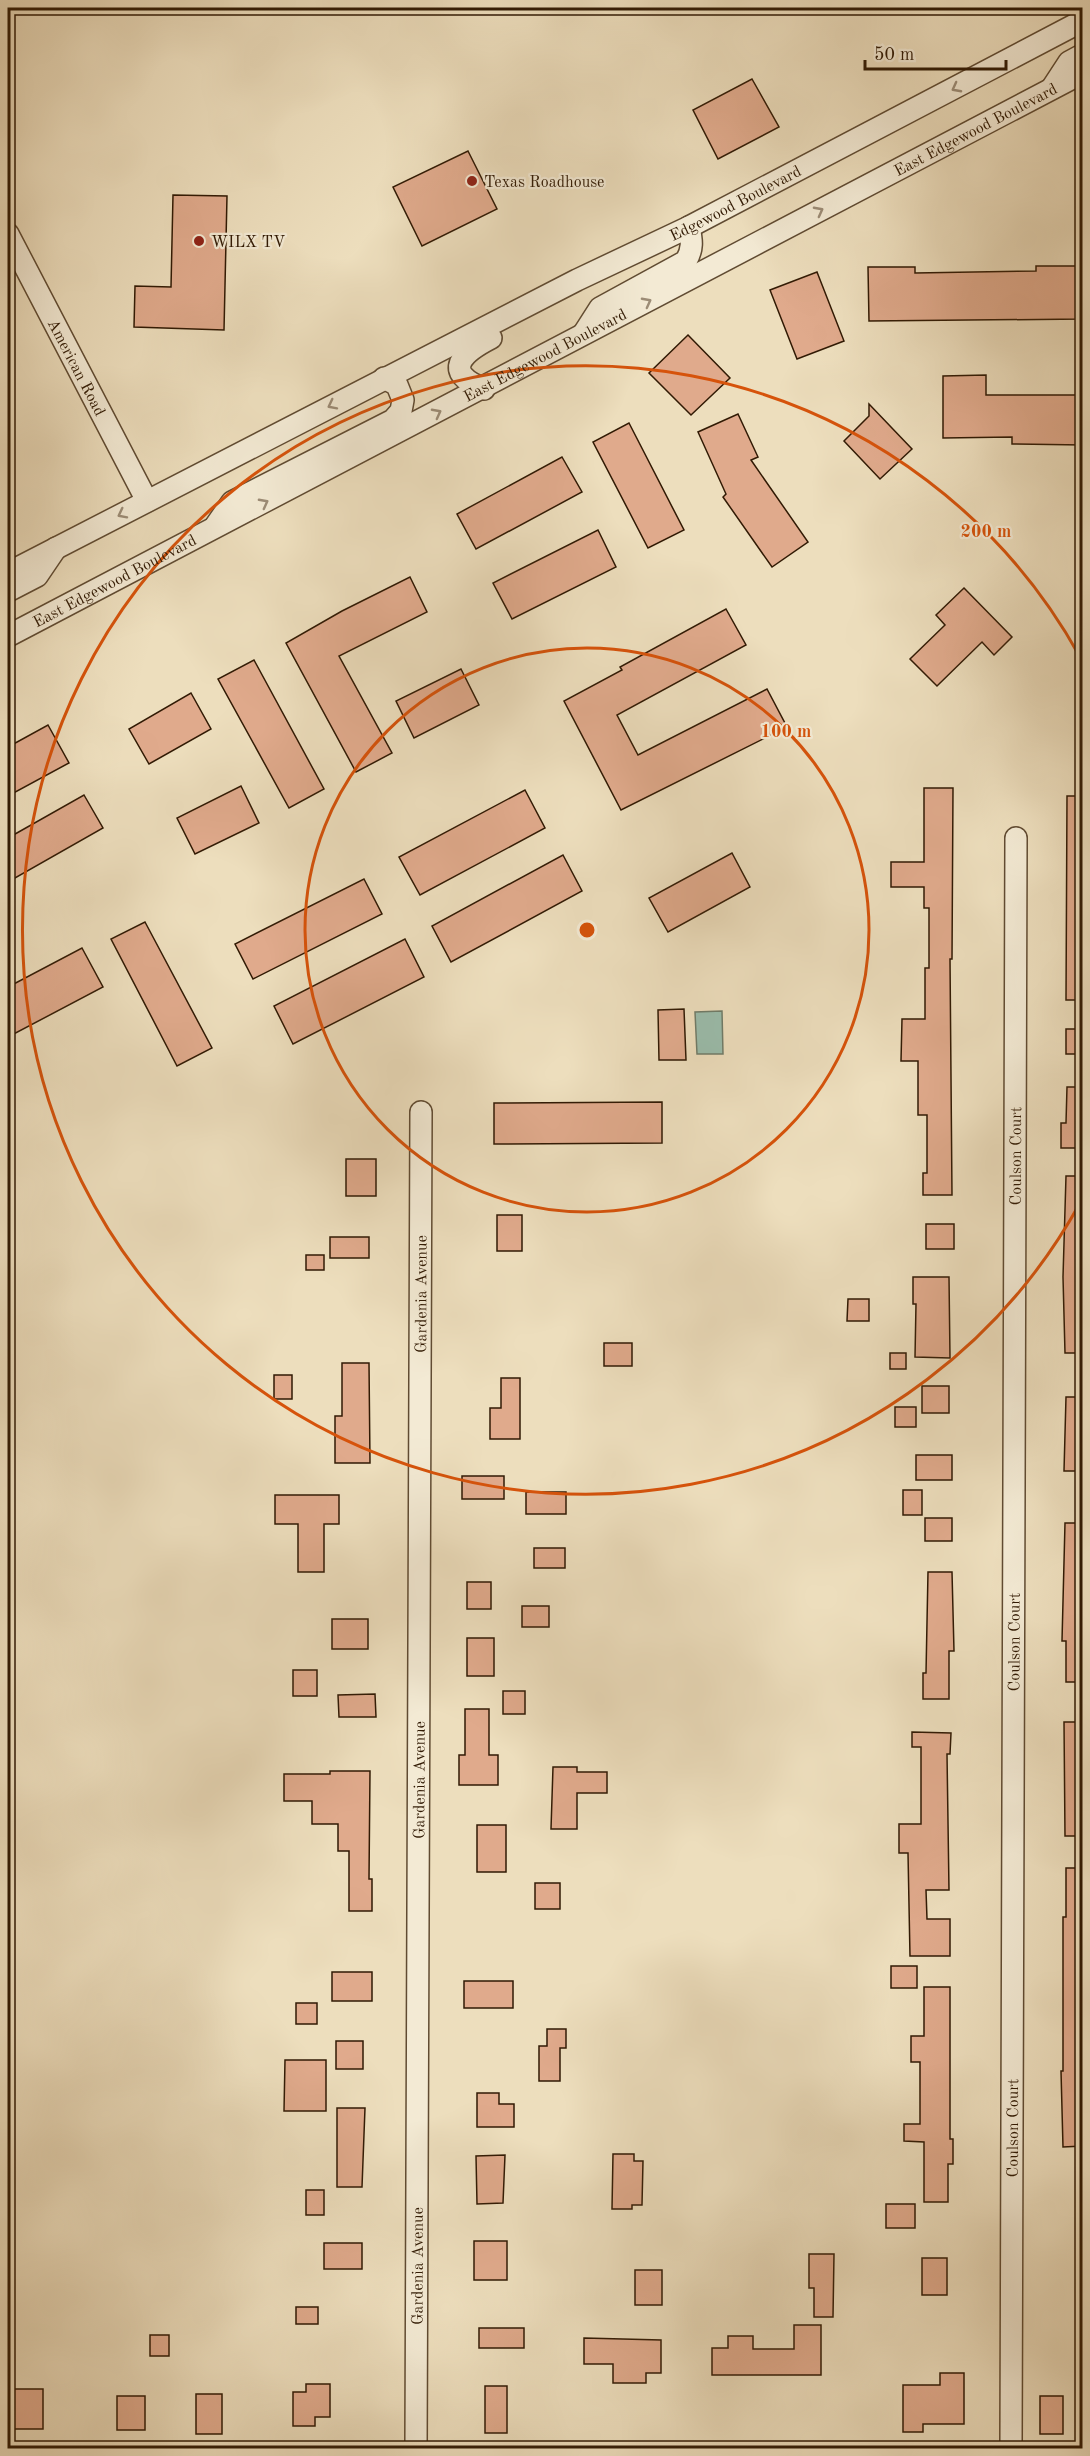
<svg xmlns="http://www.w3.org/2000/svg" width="1090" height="2456" viewBox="0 0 1090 2456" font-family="'Old Standard TT',serif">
  <rect width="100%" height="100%" fill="#eddebd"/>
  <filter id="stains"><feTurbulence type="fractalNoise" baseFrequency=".00333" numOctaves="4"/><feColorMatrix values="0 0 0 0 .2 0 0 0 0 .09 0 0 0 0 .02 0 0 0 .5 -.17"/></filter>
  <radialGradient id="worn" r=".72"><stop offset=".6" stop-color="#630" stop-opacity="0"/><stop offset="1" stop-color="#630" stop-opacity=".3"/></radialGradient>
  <!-- water -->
  <polygon fill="#9abdac" stroke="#707c69" stroke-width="1.5" points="722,1011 723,1054 697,1054 695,1012"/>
  <!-- building -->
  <g fill="#e0aa8c" stroke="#311a04" stroke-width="1.5">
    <polygon points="752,79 779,127 718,159 693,110"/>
    <polygon points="468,151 497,209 422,246 393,187"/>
    <polygon points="173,195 227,196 224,330 134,327 135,286 171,287"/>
    <polygon points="1036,266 1083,266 1083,319 869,321 868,267 915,267 915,273 1036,271"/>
    <polygon points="817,272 844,341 797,359 770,290"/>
    <polygon points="688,335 730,378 691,415 649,373"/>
    <polygon points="986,375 986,395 1083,395 1083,445 1012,444 1012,437 943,438 943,376"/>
    <polygon points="869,404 912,449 880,479 844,441 869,416"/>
    <polygon points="738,414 758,457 751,460 808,542 772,567 723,497 726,494 698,432"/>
    <polygon points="629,423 684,530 648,548 593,442"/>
    <polygon points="562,457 582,492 476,549 457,514"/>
    <polygon points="598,530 616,567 512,619 493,583"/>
    <polygon points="410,577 427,612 339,656 392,753 356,772 286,643 342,611"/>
    <polygon points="964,588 1012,637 994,655 982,642 937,686 910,659 945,625 936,615"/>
    <polygon points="726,609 746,645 617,715 638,755 767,689 787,727 621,810 564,701 622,670 620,667"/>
    <polygon points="254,660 324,789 289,808 218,679"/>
    <polygon points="461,669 479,705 414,738 396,701"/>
    <polygon points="191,693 211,729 149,764 129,729"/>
    <polygon points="48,725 69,763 8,796 8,747"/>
    <polygon points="241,786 259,823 195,854 177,818"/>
    <polygon points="924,788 953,788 952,959 950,959 952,1195 923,1195 923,1173 927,1173 927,1115 918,1115 918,1061 901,1061 902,1019 925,1019 925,968 929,968 929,908 924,908 924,887 891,887 891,862 924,862"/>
    <polygon points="525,790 545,828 420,895 399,857"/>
    <polygon points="84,795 103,828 8,882 8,838"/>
    <polygon points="1067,796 1083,796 1083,1000 1066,1000"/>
    <polygon points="732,853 750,887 668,932 649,898"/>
    <polygon points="563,855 582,891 451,962 432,926"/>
    <polygon points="364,879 382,914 253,979 235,944"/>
    <polygon points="145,922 212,1048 177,1066 111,939"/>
    <polygon points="405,939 424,977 293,1044 274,1006"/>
    <polygon points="82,948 103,987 8,1037 8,987"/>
    <polygon points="684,1009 686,1060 659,1060 658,1010"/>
    <rect x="1066" y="1029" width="17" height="25"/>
    <polygon points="1067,1087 1083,1087 1083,1148 1061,1148 1061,1123 1066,1123"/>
    <polygon points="662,1102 662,1143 494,1144 494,1103"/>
    <rect x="346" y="1159" width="30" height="37"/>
    <polygon points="1066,1176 1083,1176 1083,1353 1065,1353 1063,1277"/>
    <rect x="497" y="1215" width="25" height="36"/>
    <rect x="926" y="1224" width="28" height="25"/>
    <rect x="330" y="1237" width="39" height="21"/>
    <rect x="306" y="1255" width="18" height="15"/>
    <polygon points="913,1277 949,1277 950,1358 915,1357 916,1304 913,1304"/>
    <polygon points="848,1299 869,1299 869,1321 847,1321"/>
    <rect x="604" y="1343" width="28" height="23"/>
    <rect x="890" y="1353" width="16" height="16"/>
    <polygon points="342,1363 369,1363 370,1463 335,1463 335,1416 342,1416"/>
    <rect x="274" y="1375" width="18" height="24"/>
    <polygon points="501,1378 520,1378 520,1439 490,1439 490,1408 501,1408"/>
    <rect x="922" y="1386" width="27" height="27"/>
    <polygon points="1066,1397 1083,1397 1083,1471 1064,1471"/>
    <rect x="895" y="1407" width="21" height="20"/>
    <rect x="916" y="1455" width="36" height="25"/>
    <rect x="462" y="1476" width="42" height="23"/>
    <rect x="903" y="1490" width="19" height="25"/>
    <rect x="526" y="1492" width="40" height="22"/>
    <polygon points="275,1495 339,1495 339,1524 324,1524 324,1572 298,1572 298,1524 275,1524"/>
    <rect x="925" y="1518" width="27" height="23"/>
    <polygon points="1065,1523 1083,1523 1083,1682 1066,1682 1066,1641 1062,1641"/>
    <rect x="534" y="1548" width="31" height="20"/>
    <polygon points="928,1572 952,1572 954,1651 949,1651 949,1699 923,1699 923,1673 926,1673"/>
    <rect x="467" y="1582" width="24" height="27"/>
    <rect x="522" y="1606" width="27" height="21"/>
    <rect x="332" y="1619" width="36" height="30"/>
    <rect x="467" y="1638" width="27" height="38"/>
    <rect x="293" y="1670" width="24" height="26"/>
    <rect x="503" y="1691" width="22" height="23"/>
    <polygon points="375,1694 376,1717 339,1717 338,1695"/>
    <polygon points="465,1709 489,1709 489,1755 498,1755 498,1785 459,1785 459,1755 465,1755"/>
    <polygon points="1064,1722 1083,1722 1083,1836 1065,1836"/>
    <polygon points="912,1732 951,1733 950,1754 947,1754 949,1890 926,1890 927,1919 950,1919 950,1956 910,1956 908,1853 899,1853 899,1824 921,1824 921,1747 912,1747"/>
    <polygon points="553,1767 577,1767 577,1772 607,1772 607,1793 577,1793 577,1829 551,1829"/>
    <polygon points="330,1771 370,1771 369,1879 372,1879 372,1911 349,1911 349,1851 338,1851 338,1824 312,1824 312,1801 284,1801 284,1774 330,1774"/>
    <rect x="477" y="1825" width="29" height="47"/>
    <polygon points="1066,1868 1083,1868 1083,2146 1063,2147 1061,2071 1063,2071 1063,1917 1066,1917"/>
    <rect x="535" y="1883" width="25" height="26"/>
    <rect x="891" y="1966" width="26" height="22"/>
    <rect x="332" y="1972" width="40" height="29"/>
    <rect x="464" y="1981" width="49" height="27"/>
    <polygon points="924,1987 950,1987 950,2139 953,2139 953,2164 948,2164 948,2202 924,2202 924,2142 904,2141 904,2124 920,2124 920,2062 911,2062 911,2036 924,2036"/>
    <rect x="296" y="2003" width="21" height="21"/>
    <polygon points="547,2029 566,2029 566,2048 560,2048 560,2081 539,2081 539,2046 547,2046"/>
    <rect x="336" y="2041" width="27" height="28"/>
    <polygon points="285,2060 326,2060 326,2111 284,2111"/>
    <polygon points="477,2093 499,2093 499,2104 514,2104 514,2127 477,2127"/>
    <polygon points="337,2108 365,2108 362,2187 337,2187"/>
    <polygon points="613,2154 634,2154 634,2161 643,2161 642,2205 632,2205 632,2209 612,2209"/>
    <polygon points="505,2155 503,2203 477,2204 476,2156"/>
    <rect x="306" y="2190" width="18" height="25"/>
    <rect x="886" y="2204" width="29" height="24"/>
    <rect x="474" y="2241" width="33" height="39"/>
    <rect x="324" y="2243" width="38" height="26"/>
    <polygon points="809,2254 834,2254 833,2317 814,2317 814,2288 809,2288"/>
    <rect x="922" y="2258" width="25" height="37"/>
    <rect x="635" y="2270" width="27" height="35"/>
    <rect x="296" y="2307" width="22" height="17"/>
    <polygon points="794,2325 821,2325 821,2375 712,2375 712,2348 728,2348 728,2336 753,2336 753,2349 794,2349"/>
    <rect x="479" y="2328" width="45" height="20"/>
    <rect x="150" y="2335" width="19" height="21"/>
    <polygon points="584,2338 661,2340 661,2373 646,2373 646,2383 613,2383 613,2364 584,2364"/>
    <polygon points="940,2373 964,2373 964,2424 923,2424 923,2432 903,2432 903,2385 940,2385"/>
    <polygon points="306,2384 330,2384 330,2417 315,2417 315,2426 293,2426 293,2392 306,2392"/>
    <rect x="485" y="2386" width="22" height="47"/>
    <rect x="12" y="2389" width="31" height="40"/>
    <rect x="196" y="2394" width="26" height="40"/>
    <rect x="117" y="2396" width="28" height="34"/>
    <rect x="1040" y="2396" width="23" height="38"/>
  </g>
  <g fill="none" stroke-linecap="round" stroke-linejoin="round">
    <!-- minor casing -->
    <g stroke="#604b32" stroke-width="24">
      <g id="minor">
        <polyline points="1052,88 1069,62 1082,55"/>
        <path id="s1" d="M 8,234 L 147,501"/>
        <path d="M 584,333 L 600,308 L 686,261 C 693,249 692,241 689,227"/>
        <path d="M 484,389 C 441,372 462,353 491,338"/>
        <polyline points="216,525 232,502 393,420 401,411 403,400 397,385 384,378"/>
        <path id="s2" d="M 8,573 L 577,280 L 689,227 L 1082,21"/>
        <polyline points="8,591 37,576 56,548"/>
        <path id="s3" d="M 8,636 L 1082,73"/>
        <path id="s4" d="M 416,2448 L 421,1112"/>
        <path id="s5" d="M 1011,2448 L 1016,838"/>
      </g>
    </g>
    <!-- minor -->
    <use href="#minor" stroke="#f3ead4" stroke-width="21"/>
  </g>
  <!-- one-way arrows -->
  <defs><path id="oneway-chevron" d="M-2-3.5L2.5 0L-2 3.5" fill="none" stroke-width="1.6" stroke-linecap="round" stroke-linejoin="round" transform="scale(1.5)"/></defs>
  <g stroke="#9c8c76">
    <use href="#oneway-chevron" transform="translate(956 88) rotate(152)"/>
    <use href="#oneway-chevron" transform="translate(819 211) rotate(-28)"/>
    <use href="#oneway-chevron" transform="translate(647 302) rotate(-28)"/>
    <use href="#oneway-chevron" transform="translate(332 405) rotate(153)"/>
    <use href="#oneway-chevron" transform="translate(437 413) rotate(-28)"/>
    <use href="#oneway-chevron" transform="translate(264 503) rotate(-28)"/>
    <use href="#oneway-chevron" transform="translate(122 514) rotate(153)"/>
  </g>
  <!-- distance rings -->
  <g fill="none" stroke="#d6530b" stroke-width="3">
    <circle cx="587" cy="930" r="282"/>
    <path d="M1080 1203A564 564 0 1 1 1080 657"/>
  </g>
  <!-- markers -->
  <g fill="#8f2418" stroke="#f3ead4" stroke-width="2">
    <circle cx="472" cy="181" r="6"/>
    <circle cx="199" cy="241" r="6"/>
  </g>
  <g text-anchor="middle" stroke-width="4.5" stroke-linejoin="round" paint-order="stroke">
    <!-- street labels -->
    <g font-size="16" fill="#311a04" stroke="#f3ead4">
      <text dy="6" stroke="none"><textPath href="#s3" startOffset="1092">East Edgewood Boulevard</textPath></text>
      <text dy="6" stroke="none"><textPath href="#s2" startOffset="816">Edgewood Boulevard</textPath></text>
      <text dy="6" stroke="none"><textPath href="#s3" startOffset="606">East Edgewood Boulevard</textPath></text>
      <text dy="6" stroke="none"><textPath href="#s1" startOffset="150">American Road</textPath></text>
      <text dy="6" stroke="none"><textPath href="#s3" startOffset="120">East Edgewood Boulevard</textPath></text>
      <text dy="6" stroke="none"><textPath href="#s5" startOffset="1292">Coulson Court</textPath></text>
      <text dy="6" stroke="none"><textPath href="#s4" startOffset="1154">Gardenia Avenue</textPath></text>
      <text dy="6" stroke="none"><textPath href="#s5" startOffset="806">Coulson Court</textPath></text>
      <text dy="6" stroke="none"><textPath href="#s4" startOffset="668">Gardenia Avenue</textPath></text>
      <text dy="6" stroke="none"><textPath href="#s5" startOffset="320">Coulson Court</textPath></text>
      <text dy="6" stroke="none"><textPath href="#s4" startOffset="182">Gardenia Avenue</textPath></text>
    </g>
    <!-- poi labels -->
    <g font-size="16" fill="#311a04" stroke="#f3ead4" text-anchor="start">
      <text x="484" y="187">Texas Roadhouse</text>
      <text x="211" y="247">WILX TV</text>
    </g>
  </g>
  <circle cx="587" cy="930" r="9" fill="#d6530b" stroke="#f3ead4" stroke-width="3"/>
  <g font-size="18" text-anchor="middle" font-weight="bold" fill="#d6530b" stroke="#f3ead4" stroke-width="4.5" stroke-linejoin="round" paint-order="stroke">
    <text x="986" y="537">200 m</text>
    <text x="786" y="737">100 m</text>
  </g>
  <!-- margin -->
  <rect width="1090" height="2456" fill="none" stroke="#eddebd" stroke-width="30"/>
  <rect x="9" y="9" width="1072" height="2438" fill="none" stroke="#311a04" stroke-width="3"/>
  <rect x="15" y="15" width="1060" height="2426" fill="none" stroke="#311a04" stroke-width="1.5"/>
  <!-- scale -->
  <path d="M865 60v9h141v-9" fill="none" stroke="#311a04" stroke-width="3"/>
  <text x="874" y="60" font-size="18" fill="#311a04" stroke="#f3ead4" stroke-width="4.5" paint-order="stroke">50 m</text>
  <rect width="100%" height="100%" filter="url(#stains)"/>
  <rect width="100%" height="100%" fill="url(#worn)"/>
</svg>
